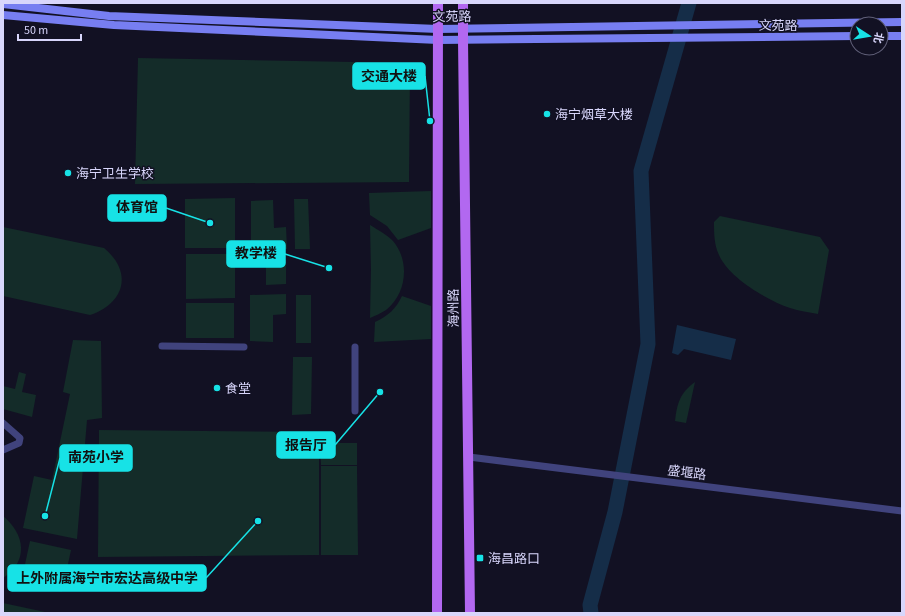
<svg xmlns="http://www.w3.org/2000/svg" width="905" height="616" viewBox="0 0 905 616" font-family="'Source Sans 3','Noto Sans SC',sans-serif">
  <rect width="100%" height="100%" fill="#121123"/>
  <!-- green -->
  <g fill="#142c29">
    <polygon points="138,58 410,63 409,182 135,184"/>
    <polygon points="431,191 431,228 398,240 387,226 370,215 369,193"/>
    <polygon points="235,198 235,248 185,248 185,199"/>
    <polygon points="294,199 308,199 310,249 295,249"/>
    <polygon points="273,200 274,228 286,227 287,249 251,250 251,201"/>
    <path d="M 720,216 L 820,237 L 829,250 L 818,314 C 809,312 799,311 790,308 C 767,300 729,278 719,255 C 714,245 714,232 714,222 Z"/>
    <path d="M 370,225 C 378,230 386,234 393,241 C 410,261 407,293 386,310 C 381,313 375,316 370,318 L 371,270 Z"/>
    <path d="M 3,227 L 104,248 C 133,272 125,303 90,315 L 3,296 Z"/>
    <polygon points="186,254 235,254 235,298 186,299"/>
    <polygon points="286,260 286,284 266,285 266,261"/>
    <polygon points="286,294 286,314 273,315 273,342 250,341 250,295"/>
    <rect x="296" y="295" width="15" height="48"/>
    <path d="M 402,296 L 431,306 L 431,339 L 374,342 L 375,322 C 388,316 396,309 402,296 Z"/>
    <rect x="186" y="303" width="48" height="35"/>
    <polygon points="73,340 101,341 102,418 87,420 77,539 23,528 34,476 52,480 70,394 63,392"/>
    <polygon points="293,357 312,357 311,414 292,415"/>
    <polygon points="19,372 26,374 22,392 36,395 32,417 3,409 3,386 15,389"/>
    <path d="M 695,382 L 686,423 L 675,421 C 677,403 680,393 695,382 Z"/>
    <polygon points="99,430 319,432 319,555 98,557"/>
    <polygon points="320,443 357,443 357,465 321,465"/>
    <polygon points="321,466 357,466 358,555 321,555"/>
    <path d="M 3,516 C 25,534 29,561 3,578 Z"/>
    <polygon points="30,541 71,550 62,592 21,583"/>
    <polygon points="3,603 45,612 45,613 3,613"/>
  </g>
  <!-- water -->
  <polygon fill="#152d48" points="677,325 736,339 731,360 684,349 678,355 672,353"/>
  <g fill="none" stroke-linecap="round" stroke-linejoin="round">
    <!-- river -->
    <polyline stroke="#152d48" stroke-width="15" points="591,613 590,605 615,512 648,344 641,171 689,3"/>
    <!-- street -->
    <g stroke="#40437d" stroke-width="7">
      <polyline points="162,346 244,347"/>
      <polyline points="355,347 355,411"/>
      <polyline points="3,423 20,438 19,443 3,450"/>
      <polyline points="469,457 902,511"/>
    </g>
    <!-- secondary -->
    <g stroke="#777ef1" stroke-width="8">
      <polyline points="3,4 109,16 438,29 902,22"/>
      <polyline points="3,15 114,25 438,40 857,36"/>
      <polyline points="881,36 902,36"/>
    </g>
    <!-- primary -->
    <g stroke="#b268f0" stroke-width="10">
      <polyline points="463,3 463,40 470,613"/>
      <polyline points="437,613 438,3"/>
    </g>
  </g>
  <!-- markers -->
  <g fill="#17e2e6" stroke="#121123" stroke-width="1.5">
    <circle cx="547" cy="114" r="4"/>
    <circle cx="68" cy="173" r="4"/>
    <circle cx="217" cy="388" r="4"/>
    <rect x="476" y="554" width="8" height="8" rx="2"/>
  </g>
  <g text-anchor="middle" stroke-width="3" stroke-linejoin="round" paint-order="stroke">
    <!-- street labels -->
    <g font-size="13" fill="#d8d6fb" stroke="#121123">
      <text transform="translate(452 16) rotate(-1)" y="5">文苑路</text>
      <text x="778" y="30">文苑路</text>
      <text transform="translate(453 308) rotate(-91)" y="5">海州路</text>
      <text transform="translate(687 472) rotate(7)" y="5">盛堰路</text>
    </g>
    <!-- poi labels -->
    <g font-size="13" fill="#d8d6fb" stroke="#121123" text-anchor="start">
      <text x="555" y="119">海宁烟草大楼</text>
      <text x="76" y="178">海宁卫生学校</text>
      <text x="225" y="393">食堂</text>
      <text x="488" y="563">海昌路口</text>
    </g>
  </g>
  <!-- callouts -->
  <path fill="none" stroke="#17e2e6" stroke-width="1.5" d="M430 121L425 76M210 223L166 208M329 268L285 254M380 392L335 445M45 516L60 458M258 521L206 578"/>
  <g fill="#17e2e6" stroke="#121123" stroke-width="1.5">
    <circle cx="430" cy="121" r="4"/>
    <circle cx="210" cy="223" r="4"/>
    <circle cx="329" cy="268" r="4"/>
    <circle cx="380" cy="392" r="4"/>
    <circle cx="45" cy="516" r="4"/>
    <circle cx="258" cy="521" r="4"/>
  </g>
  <g fill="#17e2e6" stroke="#17e2e6" stroke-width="1.5">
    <rect x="353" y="63" width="72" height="26" rx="4"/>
    <rect x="108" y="195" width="58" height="26" rx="4"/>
    <rect x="227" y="241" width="58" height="26" rx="4"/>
    <rect x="277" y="432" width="58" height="26" rx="4"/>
    <rect x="60" y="445" width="72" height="26" rx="4"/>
    <rect x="8" y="565" width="198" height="26" rx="4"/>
  </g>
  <g font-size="14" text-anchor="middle" font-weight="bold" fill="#111">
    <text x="389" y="81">交通大楼</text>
    <text x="137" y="212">体育馆</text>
    <text x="256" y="258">教学楼</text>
    <text x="306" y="450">报告厅</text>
    <text x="96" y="462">南苑小学</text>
    <text x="107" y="583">上外附属海宁市宏达高级中学</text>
  </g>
  <!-- border -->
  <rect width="905" height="616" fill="none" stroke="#d8d6fb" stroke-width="8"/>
  <!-- north arrow -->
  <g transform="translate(869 36) rotate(102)"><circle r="19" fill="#121123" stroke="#616079"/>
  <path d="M0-3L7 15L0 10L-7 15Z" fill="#17e2e6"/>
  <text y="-6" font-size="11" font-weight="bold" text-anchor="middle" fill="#d8d6fb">北</text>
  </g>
  <!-- scale -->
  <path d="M18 34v6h63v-6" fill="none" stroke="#d8d6fb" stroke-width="2"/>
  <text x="24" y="34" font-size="12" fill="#d8d6fb" stroke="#121123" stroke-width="3" paint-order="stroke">50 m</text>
</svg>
